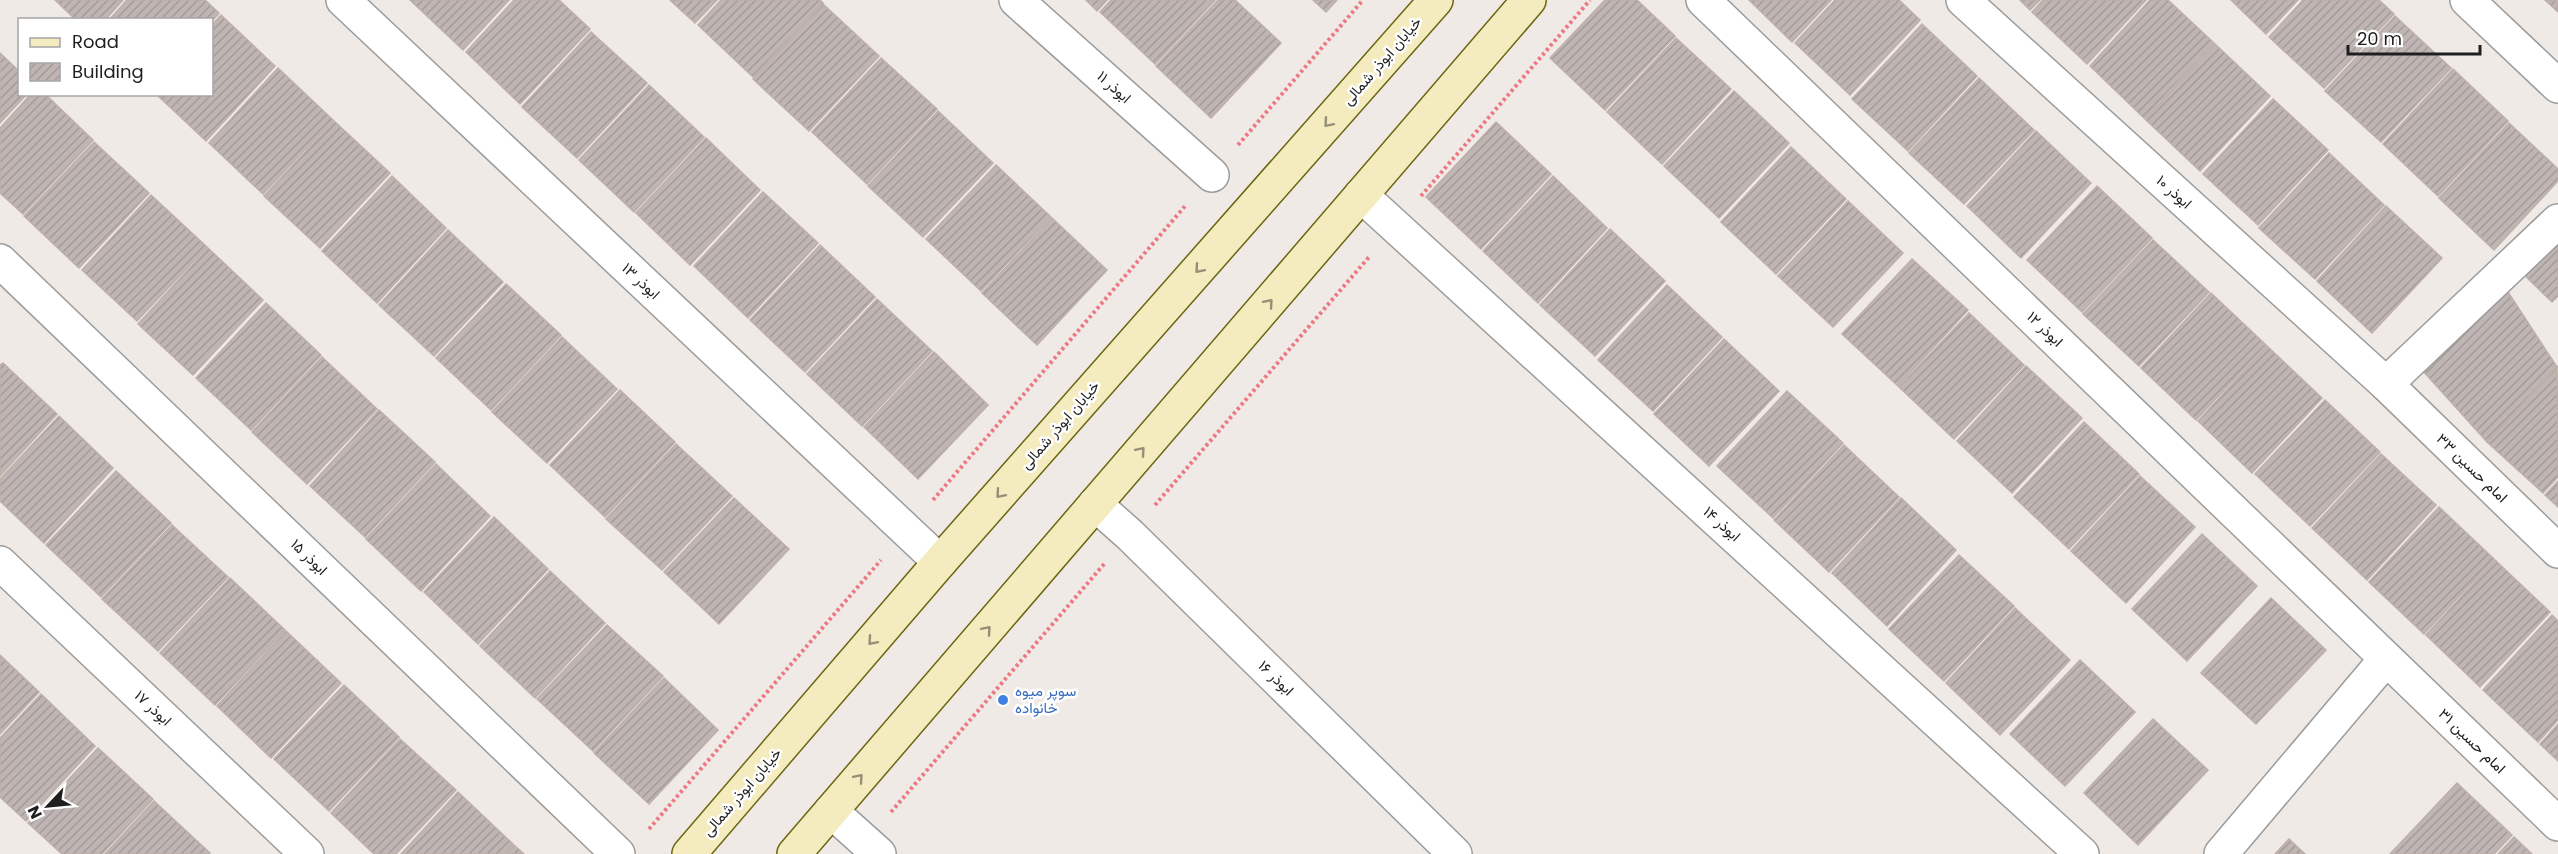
<svg xmlns="http://www.w3.org/2000/svg" width="2558" height="854" viewBox="0 0 2558 854" font-family="Poppins,Vazirmatn,sans-serif">
  <defs>
    <pattern id="building-hatch" width="6" height="6" patternUnits="userSpaceOnUse" patternTransform="scale(1.5)"><rect width="6" height="6" fill="#bfb5b3"/><path d="M-1 1l2-2M0 6l6-6M5 7l2-2" fill="none" stroke="#a49b9a"/></pattern>
  </defs>
  <rect width="100%" height="100%" fill="#efeae6"/>
  <!-- building -->
  <g fill="url(#building-hatch)" stroke="#bfafa9" stroke-width="1.5">
    <polygon points="55,0 123,0 105,20 76,20"/>
    <polygon points="127,0 205,0 219,13 212,21 109,20"/>
    <polygon points="410,0 509,0 463,50"/>
    <polygon points="514,0 559,0 590,29 520,104 466,52"/>
    <polygon points="670,0 717,0 695,23"/>
    <polygon points="721,0 820,0 823,3 753,77 698,25"/>
    <polygon points="1086,0 1107,0 1097,11"/>
    <polygon points="1111,0 1215,0 1155,64 1100,12"/>
    <polygon points="1218,0 1235,0 1281,43 1211,118 1156,66"/>
    <polygon points="1313,0 1337,0 1326,12"/>
    <polygon points="1605,0 1637,0 1675,36 1605,110 1550,58"/>
    <polygon points="1749,0 1831,0 1792,42"/>
    <polygon points="1835,0 1899,0 1920,20 1850,95 1795,43"/>
    <polygon points="2020,0 2040,0 2030,10"/>
    <polygon points="2043,0 2146,0 2087,64 2032,12"/>
    <polygon points="2150,0 2168,0 2214,43 2144,118 2090,66"/>
    <polygon points="2231,0 2298,0 2266,34"/>
    <polygon points="2303,0 2379,0 2394,14 2324,88 2269,37"/>
    <polygon points="2545,0 2558,0 2558,12"/>
    <polygon points="823,4 879,56 809,131 753,79"/>
    <polygon points="221,15 275,66 206,141 156,94 212,94 212,25"/>
    <polygon points="2395,16 2451,68 2381,142 2325,91"/>
    <polygon points="1922,24 1977,76 1908,151 1852,99"/>
    <polygon points="591,32 647,83 577,158 522,107"/>
    <polygon points="1676,38 1731,89 1662,164 1607,112"/>
    <polygon points="2215,44 2270,96 2200,171 2145,119"/>
    <polygon points="0,53 20,72 20,94 27,94 0,123"/>
    <polygon points="881,58 937,109 867,184 812,132"/>
    <polygon points="278,68 333,120 263,194 209,143"/>
    <polygon points="2453,69 2508,121 2438,196 2383,144"/>
    <polygon points="1979,78 2034,130 1964,204 1909,153"/>
    <polygon points="649,85 704,137 634,212 579,160"/>
    <polygon points="1734,91 1789,143 1719,218 1664,166"/>
    <polygon points="31,94 45,94 93,140 23,214 0,193 0,128"/>
    <polygon points="2273,99 2328,150 2258,225 2203,174"/>
    <polygon points="938,111 993,163 923,237 868,186"/>
    <polygon points="334,121 390,173 320,248 264,196"/>
    <polygon points="1496,122 1551,174 1481,249 1426,197"/>
    <polygon points="2509,123 2558,169 2558,181 2494,250 2439,198"/>
    <polygon points="2036,131 2091,183 2021,258 1967,206"/>
    <polygon points="706,138 760,190 690,265 636,213"/>
    <polygon points="94,142 149,193 79,268 24,216"/>
    <polygon points="1791,147 1846,199 1776,274 1721,222"/>
    <polygon points="2329,153 2384,205 2315,279 2259,228"/>
    <polygon points="996,165 1051,217 981,291 926,239"/>
    <polygon points="392,176 446,228 377,303 322,251"/>
    <polygon points="1553,176 1607,228 1538,303 1483,251"/>
    <polygon points="2097,186 2152,238 2082,312 2027,260"/>
    <polygon points="763,192 818,243 748,318 694,266"/>
    <polygon points="151,195 207,247 137,321 82,270"/>
    <polygon points="1848,201 1903,253 1833,327 1778,276"/>
    <polygon points="2386,206 2442,258 2372,333 2317,281"/>
    <polygon points="1052,218 1107,270 1037,345 982,293"/>
    <polygon points="1610,229 1665,281 1595,356 1540,305"/>
    <polygon points="448,230 503,282 434,356 379,305"/>
    <polygon points="2558,230 2558,296 2552,302 2518,269"/>
    <polygon points="2153,240 2209,292 2139,366 2083,314"/>
    <polygon points="820,245 875,297 805,372 750,320"/>
    <polygon points="208,248 263,300 193,375 138,324"/>
    <polygon points="1912,259 1968,310 1898,386 1842,334"/>
    <polygon points="506,284 561,335 491,410 436,358"/>
    <polygon points="1667,285 1722,337 1653,411 1598,360"/>
    <polygon points="2506,289 2557,367 2487,442 2423,371"/>
    <polygon points="2211,293 2266,345 2196,420 2141,368"/>
    <polygon points="877,299 932,351 862,426 807,374"/>
    <polygon points="266,303 321,355 251,430 196,378"/>
    <polygon points="1969,313 2024,365 1954,439 1899,387"/>
    <polygon points="562,337 617,389 547,463 492,412"/>
    <polygon points="1724,339 1779,391 1709,466 1654,414"/>
    <polygon points="2267,346 2322,398 2252,473 2198,421"/>
    <polygon points="934,352 988,405 918,479 864,427"/>
    <polygon points="322,357 377,409 307,484 252,432"/>
    <polygon points="3,363 57,414 0,476 0,365"/>
    <polygon points="2026,366 2082,418 2012,493 1957,441"/>
    <polygon points="2557,367 2558,477 2543,493 2487,442"/>
    <polygon points="620,390 675,442 605,517 550,465"/>
    <polygon points="1787,391 1843,443 1773,518 1717,466"/>
    <polygon points="2325,400 2380,452 2310,526 2255,474"/>
    <polygon points="379,410 435,462 365,537 310,486"/>
    <polygon points="59,416 113,468 44,543 0,501 0,479"/>
    <polygon points="2084,422 2139,474 2069,549 2014,497"/>
    <polygon points="676,444 732,496 662,570 606,519"/>
    <polygon points="1844,445 1899,497 1829,572 1774,520"/>
    <polygon points="2381,454 2436,505 2367,580 2312,528"/>
    <polygon points="436,464 490,516 421,591 366,539"/>
    <polygon points="116,471 171,523 101,597 46,545"/>
    <polygon points="2140,476 2195,527 2126,603 2071,551"/>
    <polygon points="2558,481 2558,507 2545,495"/>
    <polygon points="734,498 789,549 719,624 664,572"/>
    <polygon points="1901,498 1956,550 1887,626 1832,573"/>
    <polygon points="2439,507 2494,559 2424,634 2369,582"/>
    <polygon points="494,517 548,569 478,644 424,592"/>
    <polygon points="172,525 228,577 158,651 102,599"/>
    <polygon points="2202,534 2257,586 2187,661 2132,609"/>
    <polygon points="1959,555 2014,606 1944,681 1889,629"/>
    <polygon points="2495,560 2550,612 2480,687 2426,635"/>
    <polygon points="550,571 605,623 535,698 480,646"/>
    <polygon points="230,578 285,630 215,705 160,653"/>
    <polygon points="2271,598 2326,650 2256,724 2201,673"/>
    <polygon points="2015,608 2070,660 2000,735 1946,683"/>
    <polygon points="2552,615 2558,621 2558,720 2538,742 2483,690"/>
    <polygon points="607,625 663,676 593,751 537,699"/>
    <polygon points="286,631 341,683 271,758 217,706"/>
    <polygon points="0,655 39,692 0,734"/>
    <polygon points="2080,660 2135,712 2065,786 2010,734"/>
    <polygon points="664,678 718,730 649,804 594,753"/>
    <polygon points="344,685 399,737 329,811 274,759"/>
    <polygon points="41,694 95,746 26,821 0,797 0,738"/>
    <polygon points="2153,719 2208,770 2138,845 2084,793"/>
    <polygon points="2558,724 2558,761 2540,744"/>
    <polygon points="400,739 456,790 396,854 374,854 331,813"/>
    <polygon points="98,748 153,799 102,854 62,854 28,823"/>
    <polygon points="2457,783 2512,835 2494,854 2390,854"/>
    <polygon points="458,792 513,844 504,854 401,854"/>
    <polygon points="154,801 210,853 208,854 105,854"/>
    <polygon points="2514,837 2532,854 2498,854"/>
    <polygon points="2289,839 2305,854 2275,854"/>
    <polygon points="514,845 524,854 506,854"/>
  </g>
  <g fill="none" stroke-linecap="round" stroke-linejoin="round">
    <!-- minor casing -->
    <g stroke="#9c9c9c" stroke-width="36">
      <g id="minor">
        <polyline points="343,0 940,562"/>
        <polyline points="1016,0 1212,175"/>
        <polyline points="1703,0 2558,824"/>
        <polyline points="1963,0 2386,384 2558,551"/>
        <polyline points="2467,0 2558,86"/>
        <polyline points="1361,195 2082,854"/>
        <polyline points="0,261 618,854"/>
        <polyline points="2386,384 2558,221"/>
        <polyline points="1095,504 1130,535 1455,854"/>
        <polyline points="0,563 307,854"/>
        <polyline points="831,811 879,854"/>
        <polyline points="2221,854 2386,659"/>
      </g>
    </g>
    <!-- secondary casing -->
    <g stroke="#6d650f" stroke-width="36">
      <g id="secondary">
        <polyline points="689,854 940,562 1436,0"/>
        <polyline points="794,854 1529,0"/>
      </g>
    </g>
    <!-- path -->
    <g stroke="#ee7882" stroke-width="4" stroke-dasharray="3 3" stroke-linecap="butt">
      <polyline points="1238,145 1363,0"/>
      <polyline points="1421,196 1590,0"/>
      <polyline points="933,500 1186,205"/>
      <polyline points="1155,505 1369,257"/>
      <polyline points="891,812 1105,563"/>
      <polyline points="649,829 881,560"/>
    </g>
    <!-- minor -->
    <use href="#minor" stroke="#fff" stroke-width="33"/>
    <!-- secondary -->
    <use href="#secondary" stroke="#f4ecbe" stroke-width="33"/>
  </g>
  <!-- one-way arrows -->
  <defs><path id="oneway-chevron" d="M-2-3.5L2.5 0L-2 3.5" fill="none" stroke-width="1.6" stroke-linecap="round" stroke-linejoin="round" transform="scale(1.5)"/></defs>
  <g stroke="#949076">
    <use href="#oneway-chevron" transform="translate(1328 123) rotate(131)"/>
    <use href="#oneway-chevron" transform="translate(1199 269) rotate(131)"/>
    <use href="#oneway-chevron" transform="translate(1269 303) rotate(-49)"/>
    <use href="#oneway-chevron" transform="translate(1141 451) rotate(-49)"/>
    <use href="#oneway-chevron" transform="translate(1000 494) rotate(131)"/>
    <use href="#oneway-chevron" transform="translate(987 630) rotate(-49)"/>
    <use href="#oneway-chevron" transform="translate(872 641) rotate(131)"/>
    <use href="#oneway-chevron" transform="translate(859 778) rotate(-49)"/>
  </g>
  <!-- markers -->
  <circle fill="#3f7fe0" stroke="#fff" stroke-width="2" cx="1003" cy="700" r="6"/>
  <g text-anchor="middle" stroke-width="5" stroke-linejoin="round" paint-order="stroke">
    <!-- street labels -->
    <g font-size="15" fill="#1f1f1f" stroke="#fff">
      <text transform="translate(1382 61) rotate(-49)" y="5">خیابان ابوذر شمالی</text>
      <text transform="translate(1114 87) rotate(42)" y="5">ابوذر ۱۱</text>
      <text transform="translate(2174 192) rotate(42)" y="5">ابوذر ۱۰</text>
      <text transform="translate(641 281) rotate(43)" y="5">ابوذر ۱۳</text>
      <text transform="translate(2045 329) rotate(44)" y="5">ابوذر ۱۲</text>
      <text transform="translate(1060 425) rotate(-49)" y="5">خیابان ابوذر شمالی</text>
      <text transform="translate(2472 468) rotate(44)" y="5">امام حسین ۳۳</text>
      <text transform="translate(1722 524) rotate(42)" y="5">ابوذر ۱۴</text>
      <text transform="translate(309 557) rotate(44)" y="5">ابوذر ۱۵</text>
      <text transform="translate(1276 678) rotate(44)" y="5">ابوذر ۱۶</text>
      <text transform="translate(153 708) rotate(43)" y="5">ابوذر ۱۷</text>
      <text transform="translate(2472 741) rotate(44)" y="5">امام حسین ۳۱</text>
      <text transform="translate(742 792) rotate(-49)" y="5">خیابان ابوذر شمالی</text>
    </g>
    <!-- shop labels -->
    <g font-size="15" fill="#366cbe" stroke="#fff" text-anchor="start">
      <text x="1015" y="696">سوپر میوه<tspan x="1015" dy="17">خانواده</tspan></text>
    </g>
  </g>
  <!-- legend -->
  <rect x="18" y="18" width="195" height="78" fill="#ffffff" stroke="#a5a5a5" stroke-width="1.5"/>
  <rect x="30" y="38" width="30" height="9" fill="#f4ecbe" stroke="#a5a5a5" stroke-width="1.5"/>
  <text x="72" y="48" font-size="18" fill="#1f1f1f">Road</text>
  <rect x="30" y="63" width="30" height="18" fill="url(#building-hatch)" stroke="#a5a5a5" stroke-width="1.5"/>
  <text x="72" y="78" font-size="18" fill="#1f1f1f">Building</text>
  <!-- north arrow -->
  <g transform="translate(48 806) rotate(244)" stroke="#ffffff" stroke-width="4.5" paint-order="stroke">
  <path d="M0-4.5L10 22L0 15L-10 22Z" fill="#1f1f1f"/>
  <text y="-9" font-size="16" font-weight="bold" text-anchor="middle" fill="#1f1f1f">N</text>
  </g>
  <!-- scale -->
  <path d="M2348 45v9h132v-9" fill="none" stroke="#1f1f1f" stroke-width="3"/>
  <text x="2357" y="45" font-size="18" fill="#1f1f1f" stroke="#ffffff" stroke-width="4.5" paint-order="stroke">20 m</text>
</svg>
